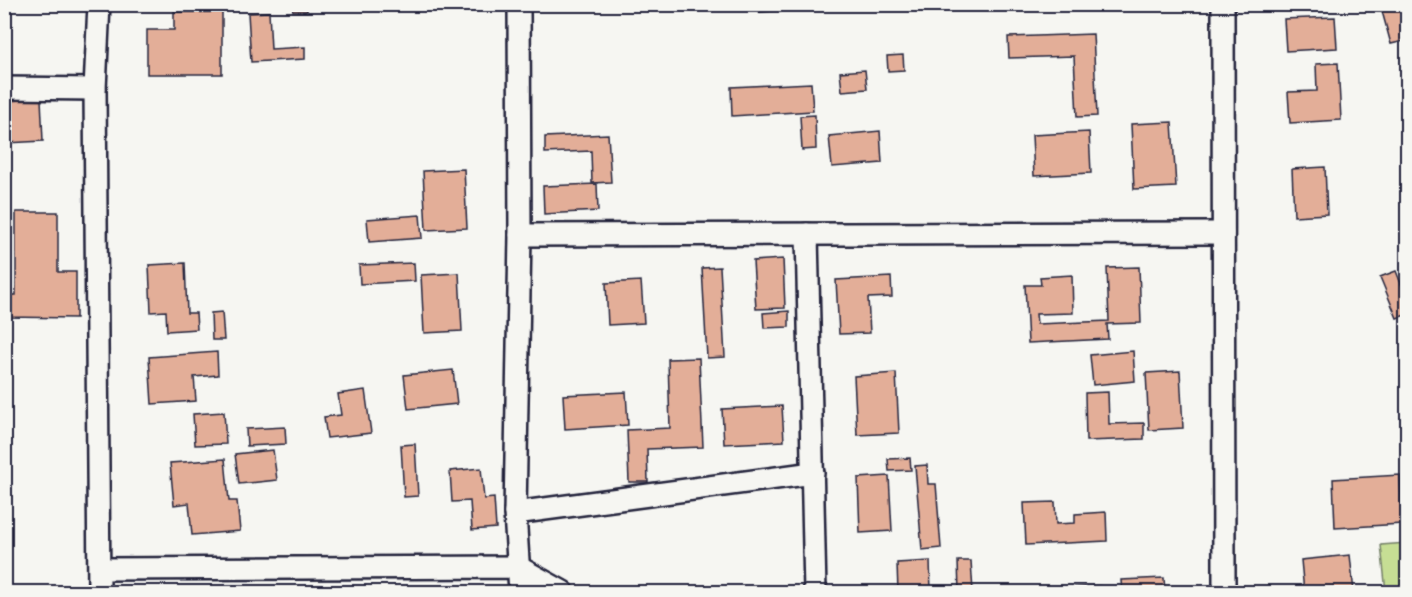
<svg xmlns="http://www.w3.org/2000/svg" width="1412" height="597" viewBox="0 0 1412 597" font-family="Delius,sans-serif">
  <rect width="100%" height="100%" fill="#f6f6f2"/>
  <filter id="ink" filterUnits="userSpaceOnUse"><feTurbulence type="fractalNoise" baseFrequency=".0167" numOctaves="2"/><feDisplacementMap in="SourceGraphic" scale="12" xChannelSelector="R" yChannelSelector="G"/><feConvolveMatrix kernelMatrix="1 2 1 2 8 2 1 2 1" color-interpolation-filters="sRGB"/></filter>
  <g filter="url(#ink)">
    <!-- green -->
    <polygon fill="#c6de94" stroke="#748068" stroke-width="1.5" points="1407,543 1407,592 1386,592 1381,545"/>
    <!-- building -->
    <g fill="#e3ae98" stroke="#22223b" stroke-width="1.5">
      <polygon points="292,4 307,4 307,11 293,11"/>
      <polygon points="758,4 791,4 791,10 759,12"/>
      <polygon points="1380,4 1400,4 1408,40 1391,44"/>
      <polygon points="174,12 222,12 222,74 147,74 147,30 174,30"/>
      <polygon points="269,12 271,49 305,47 305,59 251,62 248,13"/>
      <polygon points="1335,17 1337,48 1286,51 1284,19"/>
      <polygon points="1093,34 1097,116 1077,117 1074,56 1009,58 1008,37"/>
      <polygon points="903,55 904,70 888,71 887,56"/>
      <polygon points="1338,63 1341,120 1290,123 1288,92 1317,91 1316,64"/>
      <polygon points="865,70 867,89 842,91 840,72"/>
      <polygon points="811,83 813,111 732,116 731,87"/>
      <polygon points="41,99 43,141 7,143 4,101"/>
      <polygon points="815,115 816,149 802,150 800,116"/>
      <polygon points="1172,122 1176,187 1134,189 1131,124"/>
      <polygon points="880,131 882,163 832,167 829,136"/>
      <polygon points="1089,132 1091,173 1034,176 1032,135"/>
      <polygon points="608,134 611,182 592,183 591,151 545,153 545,137"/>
      <polygon points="1325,167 1327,214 1294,216 1292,169"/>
      <polygon points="464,169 467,228 426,230 423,171"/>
      <polygon points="597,184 598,211 544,214 543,186"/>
      <polygon points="16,212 58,212 58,272 76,272 76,318 7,317 7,295 16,295"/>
      <polygon points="420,215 422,238 369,242 367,219"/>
      <polygon points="783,259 785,308 756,309 753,261"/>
      <polygon points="185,263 187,313 196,313 197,329 167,331 166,311 151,312 149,265"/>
      <polygon points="414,263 415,281 360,284 359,265"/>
      <polygon points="720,267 725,357 707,358 702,268"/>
      <polygon points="1139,267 1141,323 1107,324 1108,339 1028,343 1025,285 1041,285 1040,277 1072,275 1073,313 1036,314 1037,324 1109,321 1107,268"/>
      <polygon points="1396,271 1408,301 1408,314 1397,318 1380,277"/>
      <polygon points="459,273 462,331 424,333 421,275"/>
      <polygon points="891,277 892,297 868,298 870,333 839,334 836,280"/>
      <polygon points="641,281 644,323 608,325 606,283"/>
      <polygon points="789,311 789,327 764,328 763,313"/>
      <polygon points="222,312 224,340 212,340 211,313"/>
      <polygon points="1133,351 1135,381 1093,385 1090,355"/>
      <polygon points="217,352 218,375 194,377 196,401 152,404 149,357"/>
      <polygon points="699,358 703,447 647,449 648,482 629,482 627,430 670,428 668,359"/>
      <polygon points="453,370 457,404 408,409 404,375"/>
      <polygon points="1180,371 1183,428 1149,430 1146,373"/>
      <polygon points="896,373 899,433 857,435 854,376"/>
      <polygon points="365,390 371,433 327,438 324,417 341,415 338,394"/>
      <polygon points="626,392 628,425 565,429 563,395"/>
      <polygon points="1108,392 1109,424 1144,423 1144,439 1086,441 1085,393"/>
      <polygon points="782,406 784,441 724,444 722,409"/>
      <polygon points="224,412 226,444 195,445 193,414"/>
      <polygon points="285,427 286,444 247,446 246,429"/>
      <polygon points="415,444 418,496 404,497 401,445"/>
      <polygon points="273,450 277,480 239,484 235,454"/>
      <polygon points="910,458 911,470 889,471 888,459"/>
      <polygon points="225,459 229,501 237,501 240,531 192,535 189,503 174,505 170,463"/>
      <polygon points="927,465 928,484 936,484 941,548 922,550 915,466"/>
      <polygon points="481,468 484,499 494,498 496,528 472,530 470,501 452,502 450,471"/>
      <polygon points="1400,475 1402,524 1335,528 1333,479"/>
      <polygon points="889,476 892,531 860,533 858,478"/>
      <polygon points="1055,502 1056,524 1075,523 1075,514 1106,512 1107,541 1026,545 1024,503"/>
      <polygon points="1350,555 1354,592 1304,592 1301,560"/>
      <polygon points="930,561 931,592 898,592 897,563"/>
      <polygon points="958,561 971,561 973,592 959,592"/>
      <polygon points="1164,578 1165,592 1122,592 1121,580"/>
      <polygon points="1100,586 1101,592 1065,592 1065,588"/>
    </g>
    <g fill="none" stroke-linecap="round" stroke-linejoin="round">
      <!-- minor casing -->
      <g stroke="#22223b" stroke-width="26">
        <g id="minor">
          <polyline points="99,4 95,89 99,592"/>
          <polyline points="519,4 520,235 515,513 520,592"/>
          <polyline points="1223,4 1224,592"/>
          <polyline points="4,88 95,89"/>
          <polyline points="807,234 815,592"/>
          <polyline points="520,235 1223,233"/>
          <polyline points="515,513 813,473"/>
          <polyline points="100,569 518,567 563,592"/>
        </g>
      </g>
      <!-- minor -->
      <use href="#minor" stroke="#f6f6f2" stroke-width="21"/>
    </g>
  </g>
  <!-- margin -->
  <rect width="1412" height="597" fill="none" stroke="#f6f6f2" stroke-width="24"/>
  <rect x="12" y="12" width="1388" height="573" fill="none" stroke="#22223b" stroke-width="2" filter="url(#ink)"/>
</svg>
